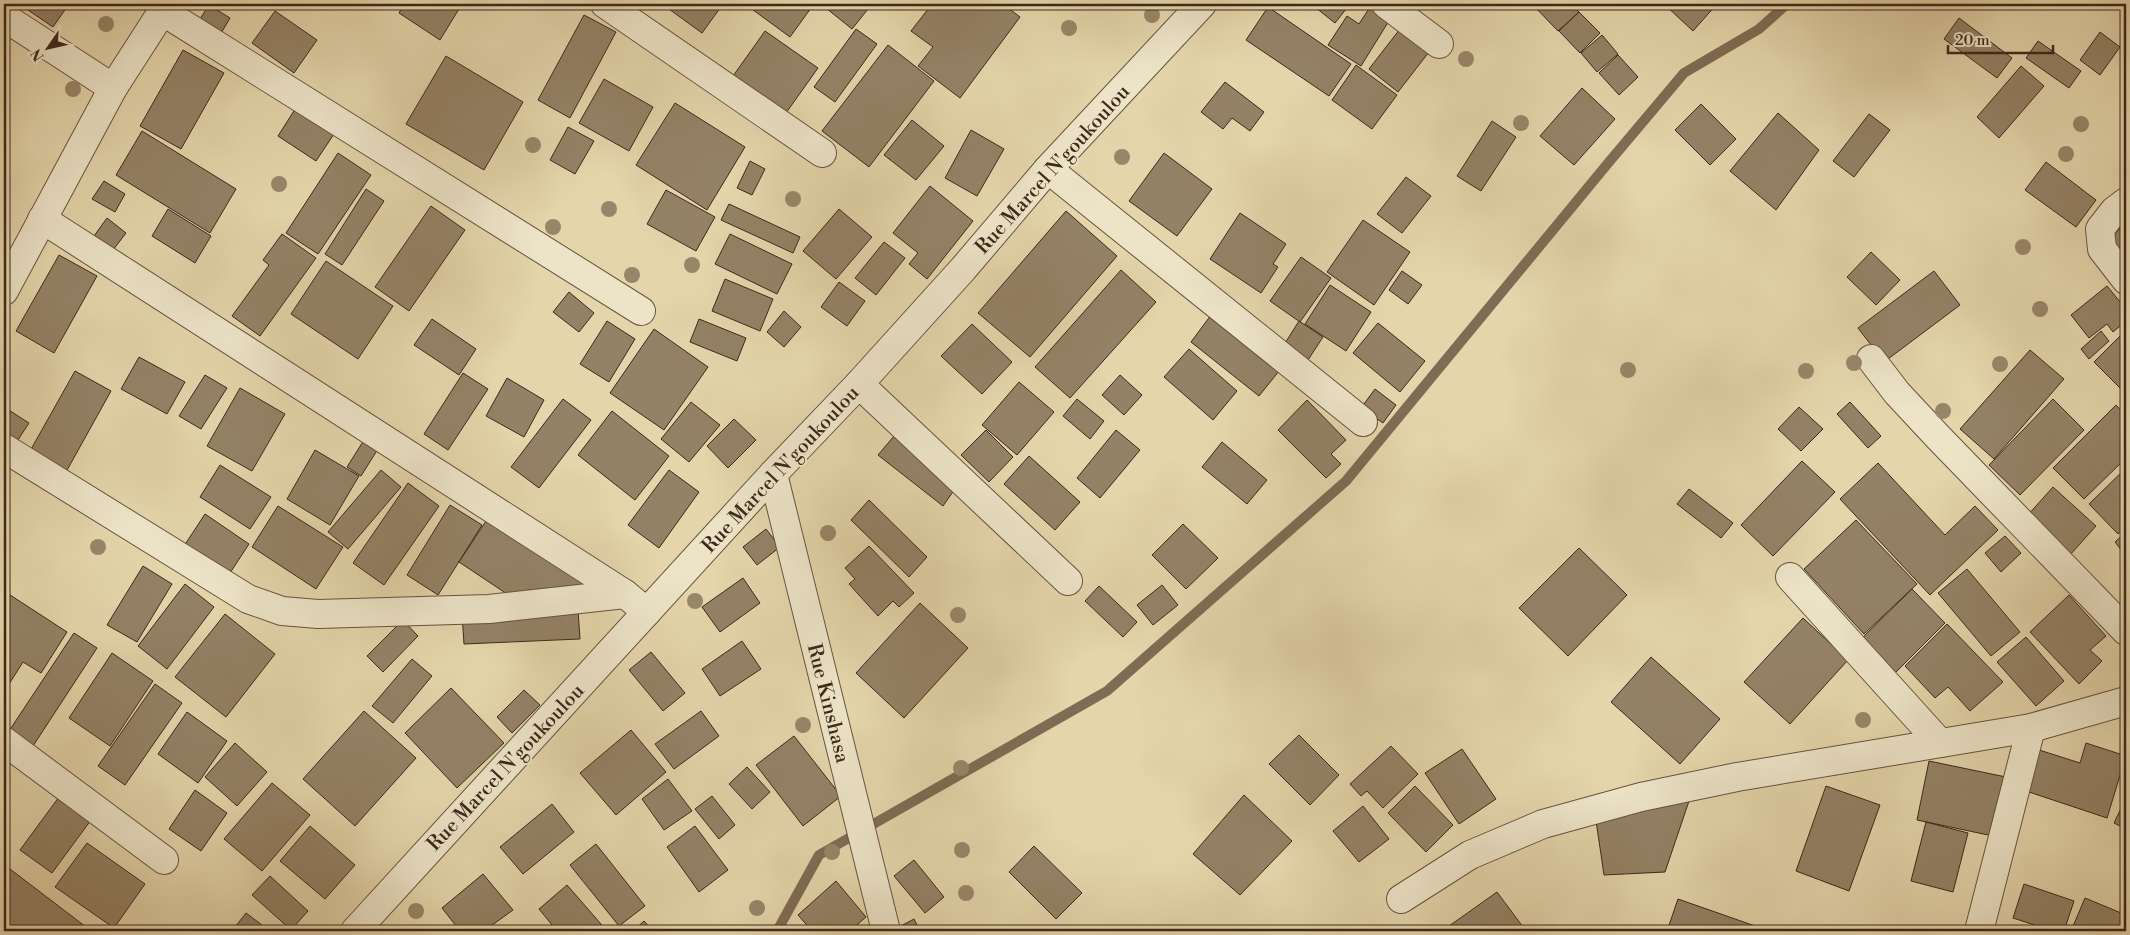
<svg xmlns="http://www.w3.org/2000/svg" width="2130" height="935" viewBox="0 0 2130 935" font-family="'Libre Bodoni',serif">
  <rect width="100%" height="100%" fill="#e4d5ab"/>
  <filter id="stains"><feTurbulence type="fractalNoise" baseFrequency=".004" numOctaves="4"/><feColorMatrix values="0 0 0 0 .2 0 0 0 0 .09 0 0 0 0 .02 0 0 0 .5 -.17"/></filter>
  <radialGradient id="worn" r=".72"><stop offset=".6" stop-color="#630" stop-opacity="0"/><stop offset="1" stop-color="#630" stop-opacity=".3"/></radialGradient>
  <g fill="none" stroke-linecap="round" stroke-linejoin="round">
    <!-- stream -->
    <polyline stroke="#7f6c54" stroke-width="10" points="777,931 819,855 1107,691 1346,481 1609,162 1684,73 1759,29 1787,4"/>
  </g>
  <!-- building -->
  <g fill="#948266" stroke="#3d281b">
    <polygon points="19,4 69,4 53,27"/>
    <polygon points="404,4 462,4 440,40 399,13"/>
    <polygon points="662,4 723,4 702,33"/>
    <polygon points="745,4 806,4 811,8 790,37"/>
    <polygon points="821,4 872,4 852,29"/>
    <polygon points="932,4 1003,4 1020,17 960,98 918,66 933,47 911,31"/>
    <polygon points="1311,4 1350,4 1335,23"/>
    <polygon points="1372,4 1392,16 1361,66 1328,45 1347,16 1359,24"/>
    <polygon points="1532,4 1571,4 1579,12 1558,31"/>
    <polygon points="1664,4 1717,4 1693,31"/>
    <polygon points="209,5 230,18 220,35 198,22"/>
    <polygon points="1268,7 1351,64 1329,96 1246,40"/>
    <polygon points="275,11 317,40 294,73 252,43"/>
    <polygon points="1579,12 1600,33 1580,53 1559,31"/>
    <polygon points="584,15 616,32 570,118 538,100"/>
    <polygon points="1959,18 2012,58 1997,78 1944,39"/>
    <polygon points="856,29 877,44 835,102 814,87"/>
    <polygon points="1400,29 1429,52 1398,92 1369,69"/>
    <polygon points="765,31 818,68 786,113 733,76"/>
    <polygon points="2100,32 2120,47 2100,75 2080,60"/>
    <polygon points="1602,35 1618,54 1597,72 1581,53"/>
    <polygon points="2038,41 2081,71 2069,88 2026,58"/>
    <polygon points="888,45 934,81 869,167 822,131"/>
    <polygon points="183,50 224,73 181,149 140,126"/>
    <polygon points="1618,55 1638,77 1619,95 1599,73"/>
    <polygon points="446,56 523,102 484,170 406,124"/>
    <polygon points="1356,65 1397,95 1372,129 1332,100"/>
    <polygon points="2021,66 2044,86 1999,138 1977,117"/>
    <polygon points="604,79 653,107 629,151 579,123"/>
    <polygon points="1225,82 1264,112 1250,131 1232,118 1223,129 1201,112"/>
    <polygon points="1582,88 1615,119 1574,165 1540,136"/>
    <polygon points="299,103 338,128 316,161 278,136"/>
    <polygon points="675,103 745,147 707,210 636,165"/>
    <polygon points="1701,104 1736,139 1710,165 1675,130"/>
    <polygon points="1778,113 1819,150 1776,210 1730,171"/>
    <polygon points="1869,114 1890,130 1854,177 1833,161"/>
    <polygon points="912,120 944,146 916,180 884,155"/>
    <polygon points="1492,121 1516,137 1481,191 1457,176"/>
    <polygon points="568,127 594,141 575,174 550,160"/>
    <polygon points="971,130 1004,149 977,196 945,178"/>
    <polygon points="142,131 236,189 210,233 116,175"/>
    <polygon points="338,153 371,175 318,254 286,233"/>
    <polygon points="1164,153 1212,189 1177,236 1129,201"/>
    <polygon points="750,161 765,169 752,195 737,188"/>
    <polygon points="2046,162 2096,200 2076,227 2025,190"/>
    <polygon points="1406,177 1431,196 1402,233 1377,214"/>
    <polygon points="104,181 125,194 115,212 92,199"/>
    <polygon points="930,186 973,221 927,279 909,264 918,253 893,233"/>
    <polygon points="366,189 384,201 342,265 325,254"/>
    <polygon points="666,190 715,217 696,251 647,224"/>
    <polygon points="729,204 800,237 793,253 721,220"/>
    <polygon points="431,206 465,230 409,311 375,287"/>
    <polygon points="168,209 211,236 195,263 152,236"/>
    <polygon points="839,209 872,237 836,279 803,251"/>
    <polygon points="1066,211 1117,256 1030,357 978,313"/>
    <polygon points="1240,213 1286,244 1273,264 1278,267 1261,293 1210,259"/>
    <polygon points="107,218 126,233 113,250 94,236"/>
    <polygon points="1363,220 1410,252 1374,305 1327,272"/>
    <polygon points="2126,222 2126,258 2109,240"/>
    <polygon points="282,234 316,258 260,336 232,316 269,265 263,260"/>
    <polygon points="730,234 792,264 777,294 715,264"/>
    <polygon points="884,242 905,258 876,295 855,278"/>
    <polygon points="1871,252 1900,280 1876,305 1847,277"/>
    <polygon points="59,255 97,276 54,353 16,331"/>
    <polygon points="1301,257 1331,278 1300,322 1270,301"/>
    <polygon points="326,261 393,306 358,359 291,314"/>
    <polygon points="1121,270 1156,302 1070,398 1035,367"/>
    <polygon points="1402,271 1422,285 1408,304 1389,290"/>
    <polygon points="1934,271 1960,305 1884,362 1858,328"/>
    <polygon points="725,279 773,299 760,331 712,311"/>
    <polygon points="839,282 865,301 847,326 821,307"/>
    <polygon points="1330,285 1371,312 1346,351 1305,324"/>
    <polygon points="2107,286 2126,309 2126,321 2113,332 2107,324 2089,338 2071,315"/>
    <polygon points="569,292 594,313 579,332 553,312"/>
    <polygon points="784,311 801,327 784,347 767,332"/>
    <polygon points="1214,311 1283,366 1259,396 1191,342"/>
    <polygon points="432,319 476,349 459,375 414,345"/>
    <polygon points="699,319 746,338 737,361 690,342"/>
    <polygon points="607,321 635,339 609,382 580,364"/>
    <polygon points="1299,321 1323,337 1306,363 1282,348"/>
    <polygon points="1378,323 1425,361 1400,392 1353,353"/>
    <polygon points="972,324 1012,362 982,394 941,356"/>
    <polygon points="654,329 708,367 664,430 610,393"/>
    <polygon points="2126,330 2126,389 2124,392 2094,362"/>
    <polygon points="2101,331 2109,341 2089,359 2081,349"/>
    <polygon points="1189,349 1237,391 1213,420 1164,377"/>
    <polygon points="2030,350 2064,379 1994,459 1960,429"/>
    <polygon points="139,357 185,382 167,414 121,389"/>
    <polygon points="75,371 111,391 66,472 30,451"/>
    <polygon points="463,373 488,389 448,450 424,434"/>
    <polygon points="205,375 227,388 201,429 179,416"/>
    <polygon points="1120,375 1142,395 1124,415 1102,395"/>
    <polygon points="507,378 544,400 524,437 486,416"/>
    <polygon points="1019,382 1054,412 1017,455 982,425"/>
    <polygon points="240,388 285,414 252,471 207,446"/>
    <polygon points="1375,389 1396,405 1383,423 1361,408"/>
    <polygon points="563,399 591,420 539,488 511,467"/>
    <polygon points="1077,399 1104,421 1090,439 1063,416"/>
    <polygon points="2053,399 2084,430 2020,495 1989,465"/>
    <polygon points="1307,400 1346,440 1331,454 1341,464 1326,478 1278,430"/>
    <polygon points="691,402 720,425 689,462 661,439"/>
    <polygon points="1850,402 1881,436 1868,448 1837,414"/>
    <polygon points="2116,405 2126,416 2126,458 2084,499 2053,468"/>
    <polygon points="4,407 29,423 16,443 4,436"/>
    <polygon points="1799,407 1823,429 1801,451 1778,429"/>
    <polygon points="612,411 669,456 635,500 578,455"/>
    <polygon points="734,419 756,440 728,468 707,446"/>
    <polygon points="986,430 1013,457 989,482 961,455"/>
    <polygon points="1116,430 1140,450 1100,498 1077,478"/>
    <polygon points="894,436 957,486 943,506 878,455"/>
    <polygon points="364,440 378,449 361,476 347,467"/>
    <polygon points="1222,442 1267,480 1247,504 1202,467"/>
    <polygon points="315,450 359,476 330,525 287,499"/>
    <polygon points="1029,456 1080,502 1055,530 1004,484"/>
    <polygon points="1802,461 1835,492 1773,556 1741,525"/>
    <polygon points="1878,463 1945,535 1975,506 1998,530 1930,595 1840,499"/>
    <polygon points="220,465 271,497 250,529 200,497"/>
    <polygon points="2126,468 2126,526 2118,534 2089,504"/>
    <polygon points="381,470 401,487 348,549 328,532"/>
    <polygon points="669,470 699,492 659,548 628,525"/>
    <polygon points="408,483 439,506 384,585 353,563"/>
    <polygon points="2053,487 2096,526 2070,555 2027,516"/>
    <polygon points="1689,489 1733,523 1721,538 1677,504"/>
    <polygon points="869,500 927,557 909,577 851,520"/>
    <polygon points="450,505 482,525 438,595 407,575"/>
    <polygon points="278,506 343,547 316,589 252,547"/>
    <polygon points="205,514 249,544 228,576 184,546"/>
    <polygon points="1856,520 1917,584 1864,634 1804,569"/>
    <polygon points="486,521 584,579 580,596 513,598 459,562"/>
    <polygon points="1183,524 1218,558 1186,589 1152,555"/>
    <polygon points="766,529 780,547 757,565 743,547"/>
    <polygon points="2126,532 2126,556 2115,542"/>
    <polygon points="2005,536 2021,553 2001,572 1985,553"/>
    <polygon points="869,546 914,593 899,607 893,601 878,616 849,584 855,579 845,568"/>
    <polygon points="1579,548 1627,595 1568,656 1519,608"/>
    <polygon points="143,566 172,584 137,642 107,625"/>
    <polygon points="1967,569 2020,632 1991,656 1938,593"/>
    <polygon points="743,578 760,603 720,632 702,607"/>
    <polygon points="185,584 214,607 167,669 138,646"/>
    <polygon points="1162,585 1178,605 1153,625 1137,605"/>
    <polygon points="1099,586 1137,622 1123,637 1085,601"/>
    <polygon points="1912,589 1945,623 1894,674 1861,639"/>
    <polygon points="4,591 67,632 41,673 23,662 4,692"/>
    <polygon points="2069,595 2106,636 2090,650 2102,661 2079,684 2030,632"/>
    <polygon points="920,603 968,648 904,718 856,673"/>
    <polygon points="578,610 580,639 464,644 462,614"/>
    <polygon points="225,614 275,654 226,717 175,677"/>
    <polygon points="1803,618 1848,660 1790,724 1744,682"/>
    <polygon points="403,620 418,636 383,672 367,656"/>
    <polygon points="1947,624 2003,682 1970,711 1948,687 1935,698 1905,666"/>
    <polygon points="74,633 97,648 33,746 9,731"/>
    <polygon points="2026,637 2064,681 2036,706 1997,662"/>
    <polygon points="742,641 761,669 720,696 702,669"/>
    <polygon points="651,652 685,693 663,711 629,670"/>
    <polygon points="112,653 153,681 110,746 69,718"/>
    <polygon points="1651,657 1720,719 1680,764 1611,702"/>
    <polygon points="412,659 432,676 393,723 372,706"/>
    <polygon points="155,684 182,703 125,785 98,766"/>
    <polygon points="451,688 504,743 457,788 405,733"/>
    <polygon points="524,690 540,705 512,733 497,717"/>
    <polygon points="364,711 416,758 355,826 303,779"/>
    <polygon points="701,711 719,736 674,769 655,744"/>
    <polygon points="187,712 227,741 198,783 158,754"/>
    <polygon points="631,730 666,772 616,815 580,773"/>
    <polygon points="1299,735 1339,775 1310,805 1269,764"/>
    <polygon points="794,736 841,796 803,826 756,765"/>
    <polygon points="235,743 267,772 237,806 205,777"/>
    <polygon points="2086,743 2126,756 2107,818 2023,790 2036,749 2080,763"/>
    <polygon points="1391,746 1418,774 1383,808 1367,791 1361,796 1350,784"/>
    <polygon points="1462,749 1496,799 1459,824 1425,773"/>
    <polygon points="1929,761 2006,777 1993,836 1917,820"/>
    <polygon points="747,767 770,792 752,809 729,784"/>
    <polygon points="668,779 692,811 664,830 642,799"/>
    <polygon points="272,783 310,815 262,871 224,839"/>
    <polygon points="1415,786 1453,825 1426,852 1388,813"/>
    <polygon points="1826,786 1880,805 1849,891 1796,871"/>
    <polygon points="195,790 227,813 201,851 169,829"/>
    <polygon points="1244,795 1292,841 1240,895 1193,854"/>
    <polygon points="712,796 735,825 719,839 695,809"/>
    <polygon points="59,797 91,820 52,873 20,850"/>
    <polygon points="2126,798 2126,829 2114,823"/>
    <polygon points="1689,801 1665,872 1604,875 1595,814"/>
    <polygon points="552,804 574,832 523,874 500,847"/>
    <polygon points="1363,806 1389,839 1359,862 1333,831"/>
    <polygon points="1926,822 1968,833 1953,892 1911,881"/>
    <polygon points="310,826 355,865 325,899 280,861"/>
    <polygon points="695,826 728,870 699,892 667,847"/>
    <polygon points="87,843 145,884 114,928 55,887"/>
    <polygon points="596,844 645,906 619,926 570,865"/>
    <polygon points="1034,846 1082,893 1056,919 1009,872"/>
    <polygon points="914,860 944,897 925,913 894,876"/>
    <polygon points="10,869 90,930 89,931 4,931 4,877"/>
    <polygon points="483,874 513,910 484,931 460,931 442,908"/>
    <polygon points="270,876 308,911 291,930 252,895"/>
    <polygon points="836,881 866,917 850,931 812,931 798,915"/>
    <polygon points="2024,884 2074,901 2064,931 2053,931 2013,918"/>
    <polygon points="567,885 607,931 557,931 539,909"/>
    <polygon points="1497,892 1526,931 1442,931"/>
    <polygon points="2085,898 2126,915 2126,922 2122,931 2071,931"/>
    <polygon points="1678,899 1758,927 1757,931 1667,931"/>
    <polygon points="246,913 270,931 232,931"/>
    <polygon points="914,919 920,931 897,931 895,929"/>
    <polygon points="644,921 653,931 633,931"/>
  </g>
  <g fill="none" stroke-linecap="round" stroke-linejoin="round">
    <!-- minor casing -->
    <g stroke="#67533f" stroke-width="30">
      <g id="minor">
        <polyline points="605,4 822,153"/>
        <polyline points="1386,4 1439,44"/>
        <polyline points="162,11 641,311"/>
        <polyline points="4,17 113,88"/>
        <polyline points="1048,169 1363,422"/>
        <polyline points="2126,202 2114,211 2100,229 2102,249 2126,280"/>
        <polyline points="42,219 625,594 647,612"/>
        <polyline points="1871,359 1897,393 1939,438 2126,631"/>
        <polyline points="859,384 1068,581"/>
        <polyline points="4,448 248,599 282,611 318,614 489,609 625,594"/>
        <polyline points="773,474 886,931"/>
        <polyline points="1790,577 1940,743"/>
        <polyline points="4,741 164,860"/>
        <polyline points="1401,899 1470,855 1543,824 1641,797 1737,777 2031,728 2126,701"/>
        <polyline points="355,931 773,474 859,384 963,269 1048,169 1202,4"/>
        <polyline points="1979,931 2031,728"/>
      </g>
    </g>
    <!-- tertiary casing -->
    <g stroke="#67533f" stroke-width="30">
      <polyline id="tertiary" points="4,291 113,88 167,4"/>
    </g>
    <!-- minor -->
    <use href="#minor" stroke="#ede4c8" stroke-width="28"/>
    <!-- tertiary -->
    <use href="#tertiary" stroke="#ede4c8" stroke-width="28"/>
  </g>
  <!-- trees -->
  <g fill="#988669">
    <circle cx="1152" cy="15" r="8"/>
    <circle cx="106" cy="24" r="8"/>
    <circle cx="1069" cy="28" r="8"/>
    <circle cx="1466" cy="59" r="8"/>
    <circle cx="73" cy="89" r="8"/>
    <circle cx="1521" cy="123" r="8"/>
    <circle cx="2081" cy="124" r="8"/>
    <circle cx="533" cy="145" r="8"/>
    <circle cx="2066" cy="154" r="8"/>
    <circle cx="1122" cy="157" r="8"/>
    <circle cx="279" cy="184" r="8"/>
    <circle cx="793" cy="199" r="8"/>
    <circle cx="609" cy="209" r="8"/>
    <circle cx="553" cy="227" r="8"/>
    <circle cx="2023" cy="247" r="8"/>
    <circle cx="692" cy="265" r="8"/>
    <circle cx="632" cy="275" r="8"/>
    <circle cx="2040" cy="309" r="8"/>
    <circle cx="1854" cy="363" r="8"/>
    <circle cx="2000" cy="364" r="8"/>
    <circle cx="1628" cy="370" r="8"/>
    <circle cx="1806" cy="371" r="8"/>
    <circle cx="1943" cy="411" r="8"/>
    <circle cx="828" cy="533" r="8"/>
    <circle cx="98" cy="547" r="8"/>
    <circle cx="695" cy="601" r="8"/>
    <circle cx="958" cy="615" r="8"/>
    <circle cx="1863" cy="720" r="8"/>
    <circle cx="803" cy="725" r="8"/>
    <circle cx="961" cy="768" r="8"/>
    <circle cx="962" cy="850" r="8"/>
    <circle cx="832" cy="852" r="8"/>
    <circle cx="966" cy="893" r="8"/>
    <circle cx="757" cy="908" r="8"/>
    <circle cx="416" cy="911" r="8"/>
  </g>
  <g text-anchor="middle" stroke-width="4" stroke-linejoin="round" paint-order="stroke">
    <!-- street labels -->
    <g font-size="20" fill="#3d281b" stroke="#ede4c8">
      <text transform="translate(1052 169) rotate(-48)" y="7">Rue Marcel N'goukoulou</text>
      <text transform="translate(780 469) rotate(-47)" y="7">Rue Marcel N'goukoulou</text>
      <text transform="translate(829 703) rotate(76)" y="7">Rue Kinshasa</text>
      <text transform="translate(505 767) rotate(-47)" y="7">Rue Marcel N'goukoulou</text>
    </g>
  </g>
  <!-- margin -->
  <rect width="2130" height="935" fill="none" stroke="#e4d5ab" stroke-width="20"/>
  <rect x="5" y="5" width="2120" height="925" fill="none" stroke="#3d281b" stroke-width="2.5"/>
  <rect x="10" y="10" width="2110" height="915" fill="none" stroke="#3d281b"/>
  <!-- north arrow -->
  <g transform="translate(48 48) rotate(236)" stroke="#ede4c8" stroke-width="4" paint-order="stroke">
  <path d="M0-4L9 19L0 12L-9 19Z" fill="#3d281b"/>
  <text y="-8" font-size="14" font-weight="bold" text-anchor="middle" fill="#3d281b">N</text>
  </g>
  <!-- scale -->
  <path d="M1948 45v8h105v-8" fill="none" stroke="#3d281b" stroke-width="2.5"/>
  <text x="1955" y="45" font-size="15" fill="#3d281b" stroke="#ede4c8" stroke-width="4" paint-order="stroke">20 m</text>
  <rect width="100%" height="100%" filter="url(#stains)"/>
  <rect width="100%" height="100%" fill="url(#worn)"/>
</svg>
